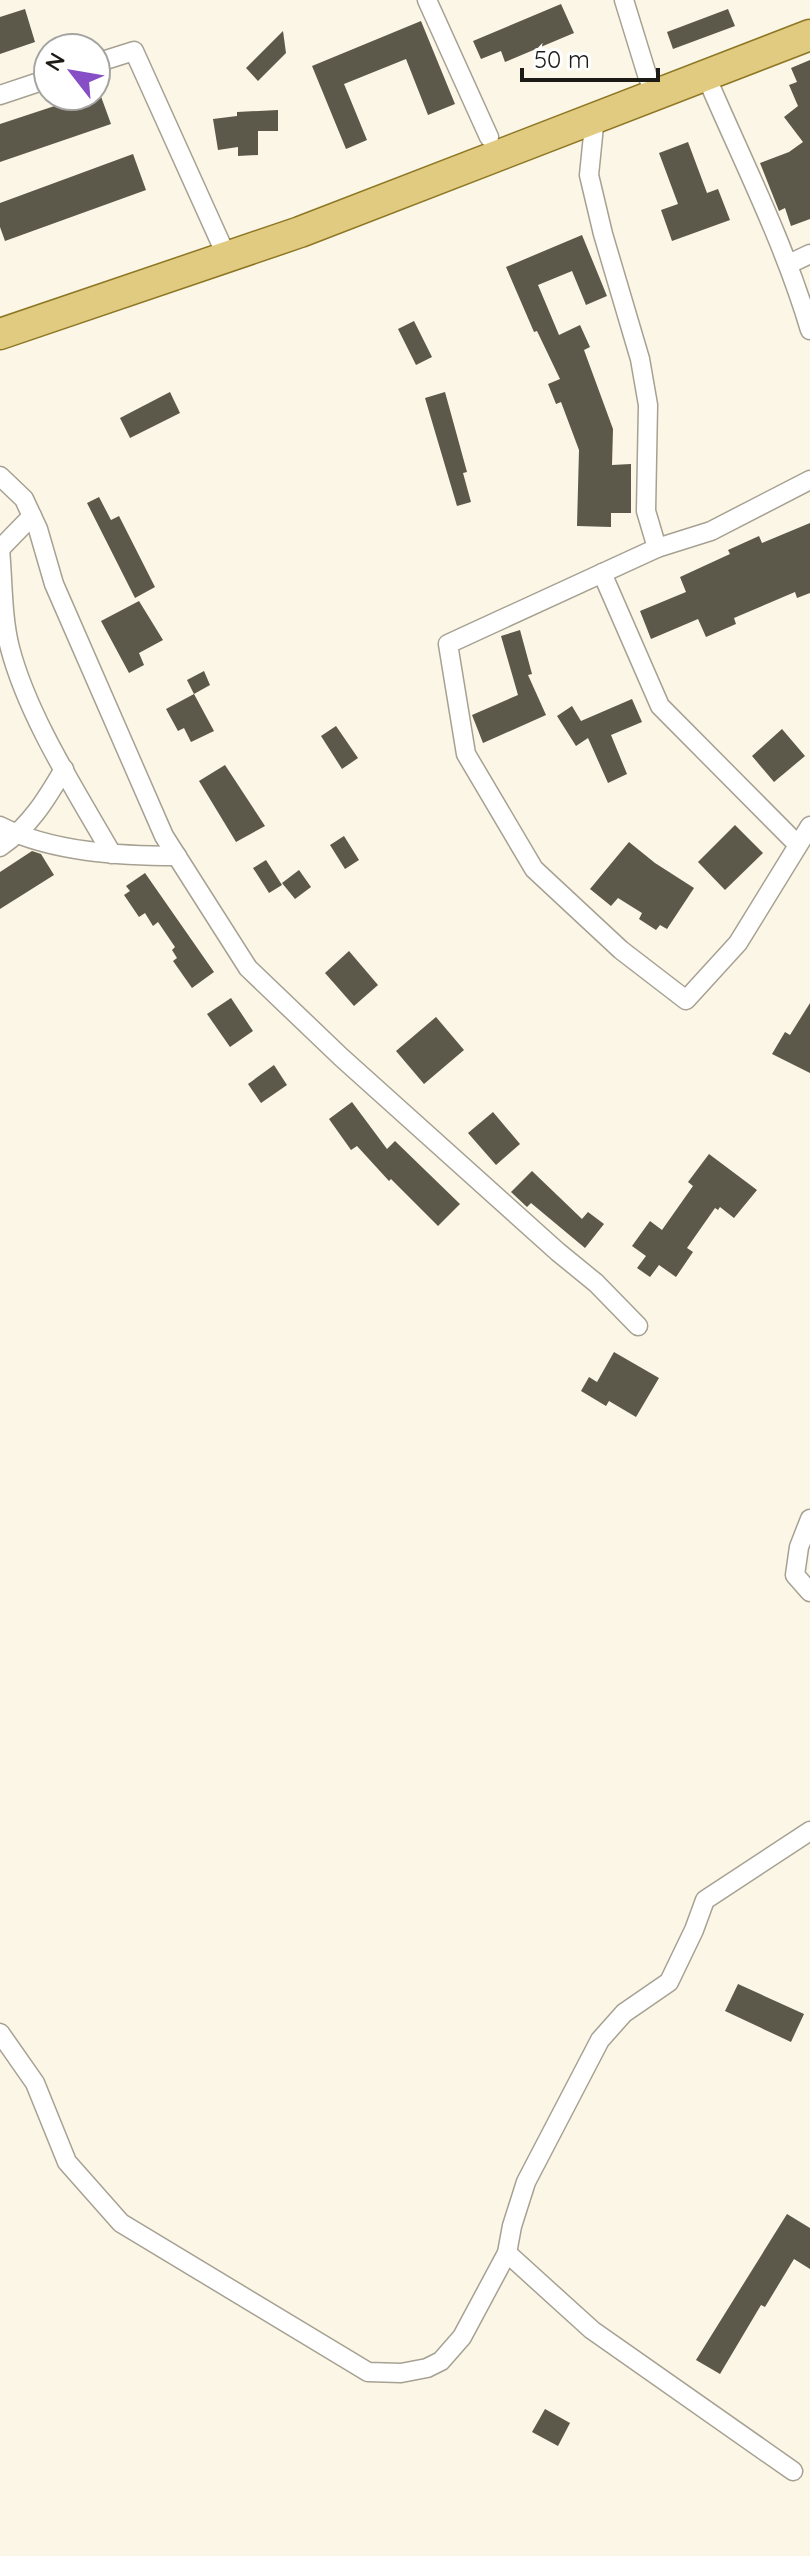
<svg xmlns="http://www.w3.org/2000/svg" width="810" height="2556" viewBox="0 0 810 2556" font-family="Quicksand,sans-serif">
  <rect width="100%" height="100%" fill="#fbf6e6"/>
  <!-- building -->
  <g fill="#5c584a">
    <polygon points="561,4 574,33 505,62 501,51 481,59 473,41"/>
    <polygon points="25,9 35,42 0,54 0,17"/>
    <polygon points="728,9 735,26 673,49 667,32"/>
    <polygon points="421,21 455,104 428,115 406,59 344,84 367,140 346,149 312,66"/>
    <polygon points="283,31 286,53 258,81 246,68"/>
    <polygon points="810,60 810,219 791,226 785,208 779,211 760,163 789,152 803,142 784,117 798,106 789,85 797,82 791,68"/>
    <polygon points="99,91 111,124 0,162 0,124 85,96 96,96 96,92"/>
    <polygon points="278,110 278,131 258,131 258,155 238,156 238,147 218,150 213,119 237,116 237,112"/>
    <polygon points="688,142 707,193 718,189 730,220 672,241 661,210 678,204 659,153"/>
    <polygon points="133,154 146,190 5,241 0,227 0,203"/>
    <polygon points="582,235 607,296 586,305 572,271 538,285 559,335 580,325 590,347 584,350 613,429 612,465 631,464 631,513 611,513 611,527 577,526 579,450 561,402 556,404 548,384 560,379 537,331 534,332 506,267"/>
    <polygon points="414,321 432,357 416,365 398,329"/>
    <polygon points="170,392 180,413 130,438 120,418"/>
    <polygon points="445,392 467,472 463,473 471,502 457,506 425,398"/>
    <polygon points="99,497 111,520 119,516 155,587 135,598 87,503"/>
    <polygon points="810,523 810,593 797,598 795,592 734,618 736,624 706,637 698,619 651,639 640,611 686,592 680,577 730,554 728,550 759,536 762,543"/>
    <polygon points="139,601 163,640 139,653 144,665 129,673 101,621"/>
    <polygon points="520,630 532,674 528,675 546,715 483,743 472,715 518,695 501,636"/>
    <polygon points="204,671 210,685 194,694 187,680"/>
    <polygon points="194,694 214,731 191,742 184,728 178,731 166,709"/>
    <polygon points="632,699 642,722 611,735 627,774 608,783 588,738 576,746 557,716 572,706 581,721"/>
    <polygon points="336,726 358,758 342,769 321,736"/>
    <polygon points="782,729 805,756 774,782 752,756"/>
    <polygon points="225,765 265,826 236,842 199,781"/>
    <polygon points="735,825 763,853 725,890 698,862"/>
    <polygon points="344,836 359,860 345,869 330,845"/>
    <polygon points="629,842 655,863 694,888 667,929 660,925 656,930 639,919 642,913 618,898 611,906 590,889"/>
    <polygon points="32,851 41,854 54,875 0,909 0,872"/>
    <polygon points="266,860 282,885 269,893 253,868"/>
    <polygon points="299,870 311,887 295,899 282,883"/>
    <polygon points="145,873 214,972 192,988 173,961 177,958 172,950 175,947 158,922 153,926 145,913 139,917 124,895 130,891 126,886"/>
    <polygon points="349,951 378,985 354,1006 325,973"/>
    <polygon points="231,998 253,1031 230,1047 207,1014"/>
    <polygon points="810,1003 810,1073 772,1054 785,1032 790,1035"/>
    <polygon points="436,1017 464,1050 424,1084 396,1051"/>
    <polygon points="274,1065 287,1085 261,1103 248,1084"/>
    <polygon points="352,1102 387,1149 395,1141 460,1204 438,1226 391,1179 389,1181 357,1146 351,1150 329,1119"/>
    <polygon points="493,1112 520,1144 496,1165 468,1133"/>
    <polygon points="709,1154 757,1190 734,1218 720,1207 718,1210 715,1208 687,1248 693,1252 676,1277 659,1265 650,1277 637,1268 646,1256 632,1246 650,1221 662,1230 693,1186 688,1182"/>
    <polygon points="532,1171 582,1219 588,1212 604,1224 585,1248 531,1203 527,1207 511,1192"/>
    <polygon points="614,1352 659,1378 636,1417 609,1401 606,1406 581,1391 589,1377 597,1382"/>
    <polygon points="738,1984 804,2014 791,2042 725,2011"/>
    <polygon points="787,2214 810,2228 810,2269 794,2259 765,2307 761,2305 720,2374 696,2360"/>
    <polygon points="545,2409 570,2423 558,2446 532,2432"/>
  </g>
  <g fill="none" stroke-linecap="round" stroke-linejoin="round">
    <!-- minor casing -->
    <g stroke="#a6a192" stroke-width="21">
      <g id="minor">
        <polyline points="427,0 489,137"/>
        <polyline points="624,0 648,78"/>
        <polyline points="96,63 134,51 227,257"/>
        <path d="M 706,76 C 742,160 784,242 810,330"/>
        <polyline points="0,95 48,79"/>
        <polyline points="595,116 589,175 603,234 640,359 648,405 646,511 657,548"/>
        <polyline points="789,264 810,254"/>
        <polyline points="0,476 24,499 38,529 54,584 164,836 248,968 341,1057 558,1252 596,1283 638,1326"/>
        <polyline points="810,480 711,531 657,548 448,644 466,754 534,869 621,950 686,1000 738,943 810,826"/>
        <path d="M 0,549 C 3,581 2,617 10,648 C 28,717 76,791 112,854"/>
        <polyline points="0,549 32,516"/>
        <polyline points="602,573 660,706 798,845"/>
        <path d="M 0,826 C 51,852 121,856 177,856"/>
        <path d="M 0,847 C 30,826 46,800 64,769"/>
        <polyline points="810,1519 799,1547 795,1575 810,1592"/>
        <polyline points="0,2033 35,2083 67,2162 121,2223 368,2372 401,2373 427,2368 441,2361 462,2337 507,2253 512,2226 526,2182 600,2040 624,2013 669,1982 694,1930 705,1900 810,1831"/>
        <polyline points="507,2253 592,2330 793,2471"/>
      </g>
    </g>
    <!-- primary casing -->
    <g stroke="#8e7724" stroke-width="33">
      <polyline id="primary" points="0,334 300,232 810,35"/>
    </g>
    <!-- minor -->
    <use href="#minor" stroke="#fff" stroke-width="18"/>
    <!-- primary -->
    <use href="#primary" stroke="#e0cb80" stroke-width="30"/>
  </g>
  <!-- north arrow -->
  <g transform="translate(72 72) rotate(301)"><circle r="38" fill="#ffffff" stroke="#a5a4a1" stroke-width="2"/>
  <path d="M0-6L14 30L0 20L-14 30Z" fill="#864fc6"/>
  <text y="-12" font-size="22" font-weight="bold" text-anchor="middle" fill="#1d1b15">N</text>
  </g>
  <!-- scale -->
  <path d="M522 68v12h136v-12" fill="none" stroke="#1d1b15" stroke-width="4"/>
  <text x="534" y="68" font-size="24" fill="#1d1b15" stroke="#ffffff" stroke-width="6" paint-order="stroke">50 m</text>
</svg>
